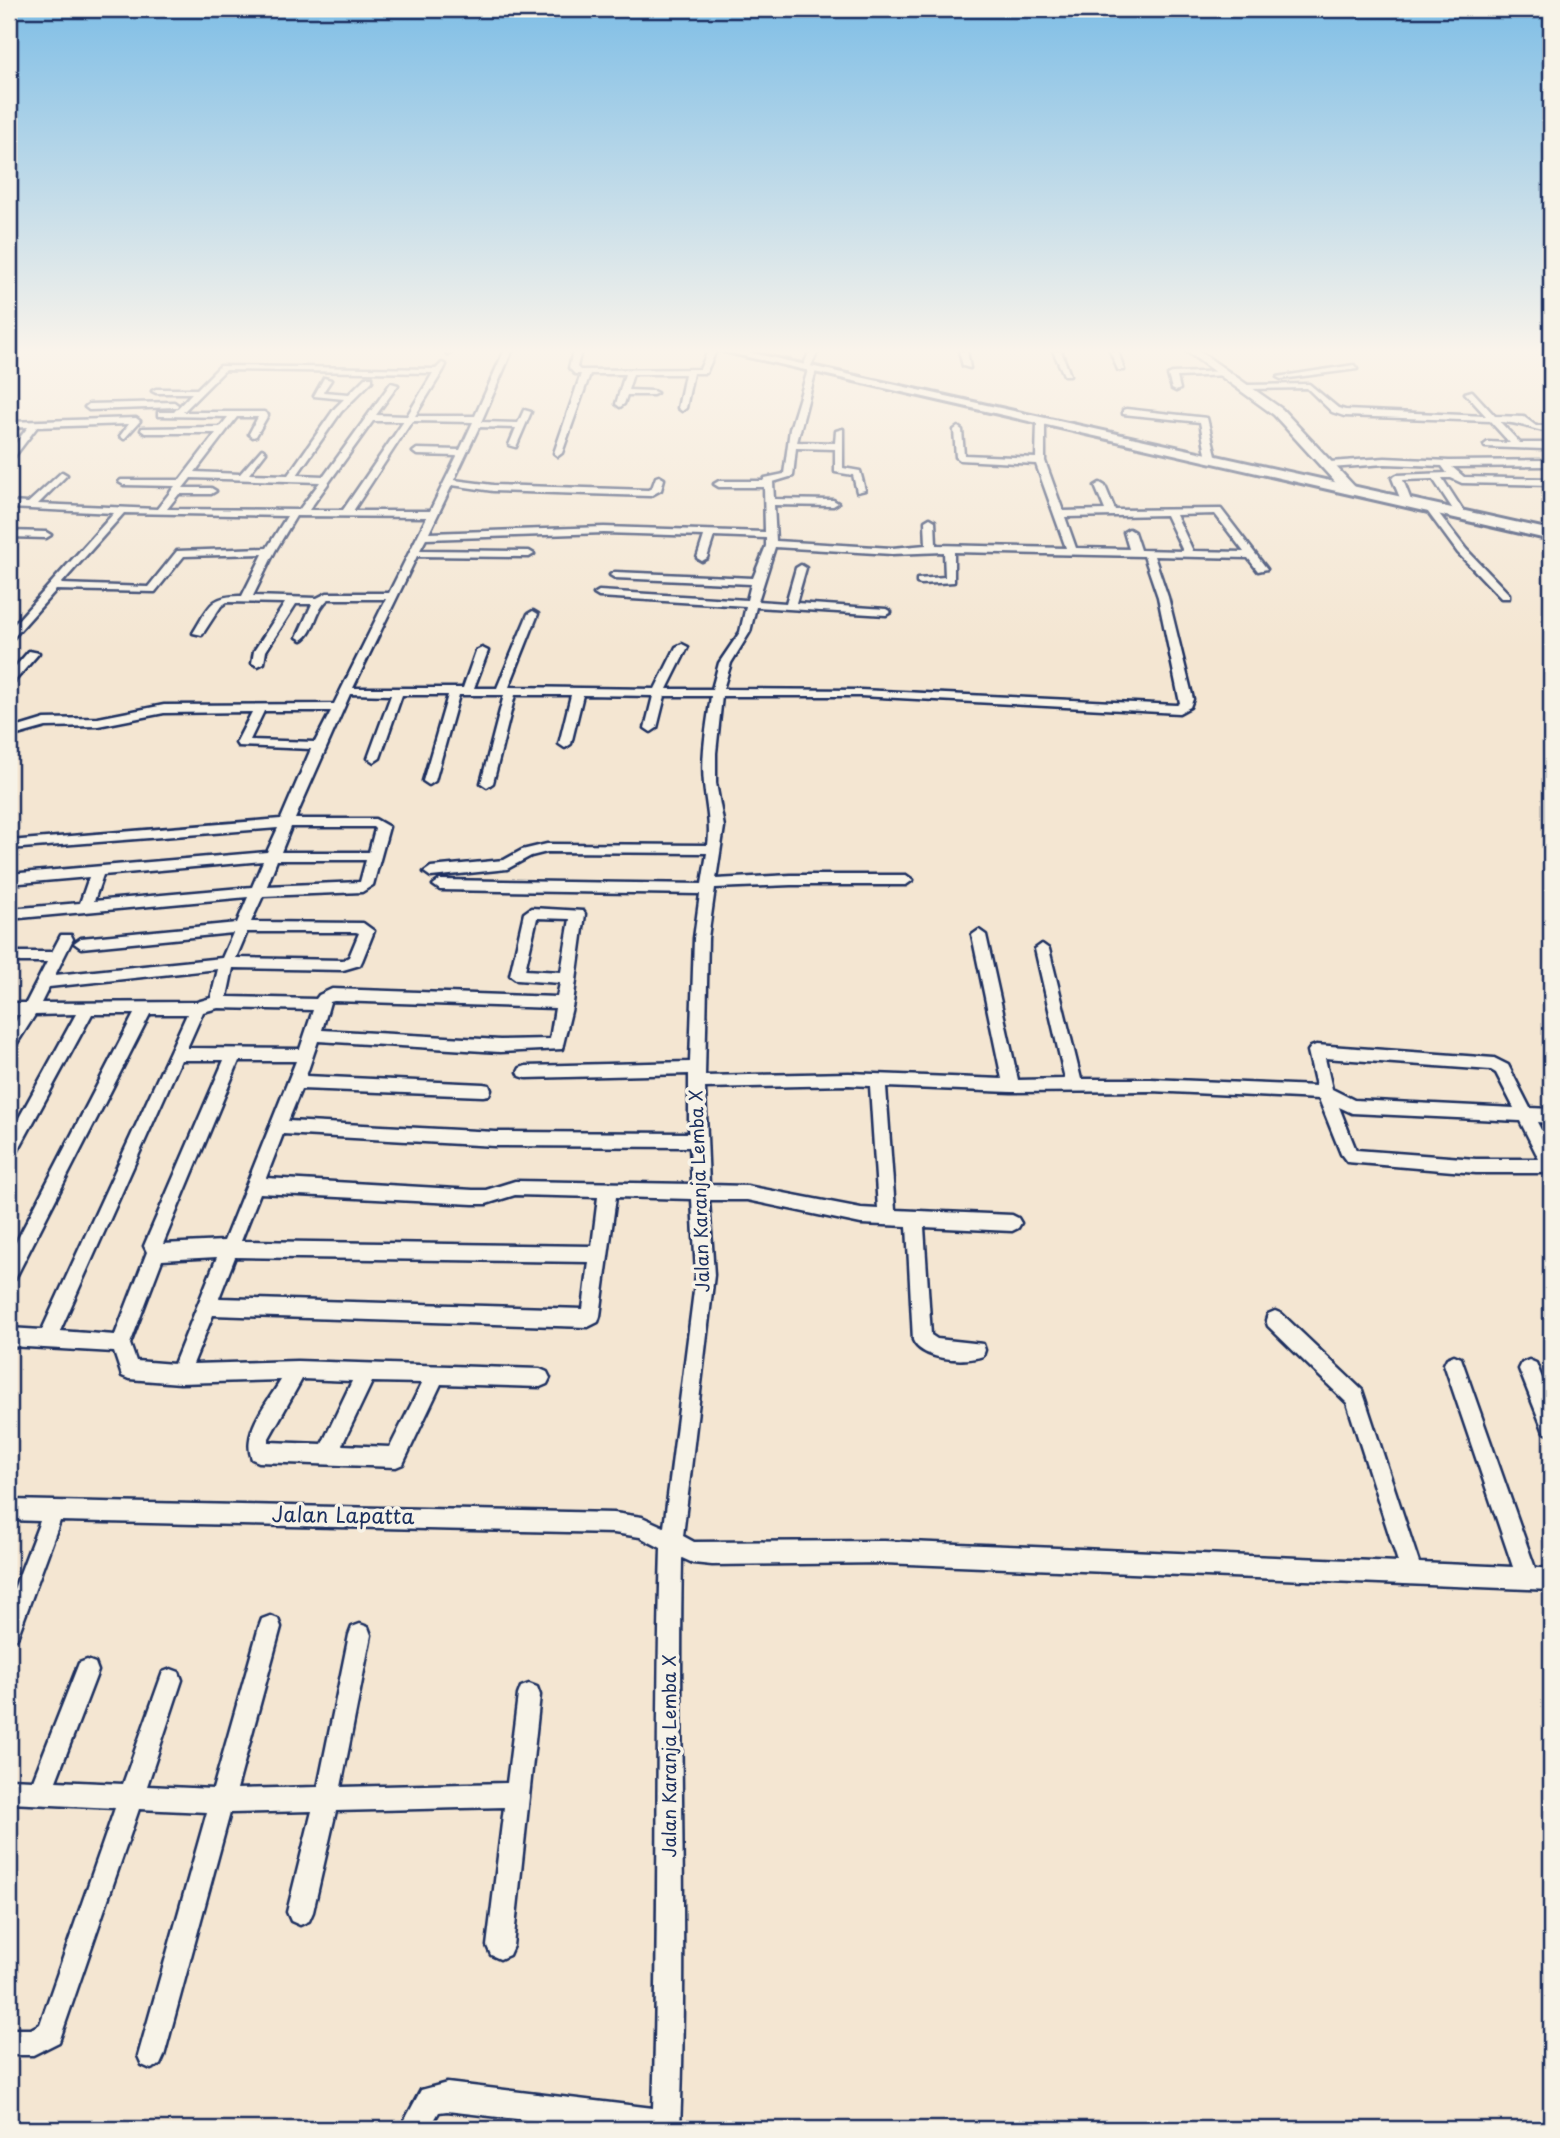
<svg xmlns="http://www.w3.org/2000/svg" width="1560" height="2138" viewBox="0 0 1560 2138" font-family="'Playpen Sans',sans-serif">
  <rect width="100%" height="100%" fill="#f4e6d2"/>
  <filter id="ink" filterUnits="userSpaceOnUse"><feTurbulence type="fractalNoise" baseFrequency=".0143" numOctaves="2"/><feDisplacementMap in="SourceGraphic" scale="14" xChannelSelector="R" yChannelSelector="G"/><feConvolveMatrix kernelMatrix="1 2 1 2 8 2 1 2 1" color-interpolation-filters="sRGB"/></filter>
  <g filter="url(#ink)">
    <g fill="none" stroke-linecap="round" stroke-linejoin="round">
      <!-- street casing -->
      <g stroke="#1b2f5e" stroke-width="5">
        <g id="street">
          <polygon points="445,351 453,351 448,355"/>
          <path d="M 504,351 L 512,351 L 481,422 L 518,423 L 524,410 L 531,412 L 516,447 L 509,445 L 516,428 L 479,427 L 454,480 L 493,485 L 648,490 L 652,488 L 656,477 L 659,476 L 664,479 L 661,490 L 650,496 L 493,491 L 452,485 L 429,533 L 604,527 L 765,532 L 764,487 L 719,487 L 714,484 L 719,481 L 763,481 L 765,478 L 784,474 L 790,429 L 808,370 L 802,368 L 810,351 L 818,351 L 810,368 L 816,370 L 797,442 L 835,443 L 836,431 L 843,429 L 843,468 L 860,471 L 865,490 L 857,492 L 853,475 L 835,472 L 835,449 L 796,448 L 793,476 L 773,482 L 774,499 L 833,500 L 838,503 L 833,506 L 774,505 L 776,541 L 892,548 L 926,545 L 925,521 L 930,518 L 935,521 L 936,545 L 1066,548 L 1036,464 L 960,460 L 956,457 L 954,430 L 958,427 L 962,430 L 964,455 L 1036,458 L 1037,421 L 1041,418 L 1045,421 L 1045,461 L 1063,511 L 1105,510 L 1095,486 L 1100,483 L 1105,486 L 1115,510 L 1221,509 L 1267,569 L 1258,571 L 1248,558 L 1154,556 L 1168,597 L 1193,699 L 1190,707 L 1179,713 L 860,696 L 722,696 L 716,753 L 716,783 L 724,827 L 716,879 L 791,875 L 906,875 L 913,880 L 906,885 L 791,885 L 715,888 L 708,938 L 705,1076 L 849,1073 L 1002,1079 L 972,935 L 979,930 L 986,935 L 1018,1080 L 1065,1079 L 1035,949 L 1042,944 L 1049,949 L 1081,1079 L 1151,1079 L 1316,1086 L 1308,1051 L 1311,1047 L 1316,1045 L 1494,1058 L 1508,1065 L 1530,1108 L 1551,1109 L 1551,1123 L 1537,1122 L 1551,1149 L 1551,1173 L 1476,1173 L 1347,1162 L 1341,1154 L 1319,1099 L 1151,1091 L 1011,1092 L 886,1087 L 895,1210 L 1012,1215 L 1018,1218 L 1021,1223 L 1018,1228 L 1012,1231 L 924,1227 L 931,1335 L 937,1339 L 983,1344 L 985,1350 L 983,1356 C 965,1363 921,1360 913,1340 L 907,1226 L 861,1224 L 747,1200 L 709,1200 L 714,1275 L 683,1536 L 694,1542 L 884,1541 L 1398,1562 L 1347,1403 L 1268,1326 L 1266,1320 L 1268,1314 L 1275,1311 L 1282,1314 L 1362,1390 L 1419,1563 L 1513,1567 L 1444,1364 L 1447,1358 L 1454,1355 L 1461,1358 L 1535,1568 L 1551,1568 L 1551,1590 L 884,1563 L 712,1565 L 693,1563 L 682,1558 C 678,1748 688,1939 680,2129 L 604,2129 L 447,2111 L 439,2112 L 429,2129 L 400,2129 L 421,2090 L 447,2083 L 653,2108 C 660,1921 655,1734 661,1548 L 640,1537 L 614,1533 L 60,1521 L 17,1638 L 9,1641 L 9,1602 L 40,1521 L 9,1520 L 9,1500 L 614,1513 L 642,1517 L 664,1527 L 696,1275 L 692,1199 L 616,1197 L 600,1316 L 598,1322 L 588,1327 L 213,1315 L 193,1364 L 297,1361 L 540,1369 L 547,1372 L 550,1378 L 547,1384 L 540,1387 L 441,1384 L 403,1464 L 396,1467 L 259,1462 L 252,1459 C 241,1432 268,1402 281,1380 L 180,1383 L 129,1379 L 122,1376 L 114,1352 L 9,1346 L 9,1328 L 42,1330 L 187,1014 L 150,1014 L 15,1279 L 9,1281 L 9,1256 L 134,1014 L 92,1014 L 15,1156 L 9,1158 L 9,1136 L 76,1014 L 35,1015 L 14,1048 L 9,1050 L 9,1032 L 20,1015 L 9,1015 L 9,1003 L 26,1003 L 47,962 L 9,962 L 9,952 L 52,952 L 61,935 L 71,935 L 73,939 L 55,975 L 222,958 L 233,933 L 81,948 L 74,943 L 81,938 L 237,923 L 248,897 L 9,919 L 9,909 L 80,903 L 89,877 L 9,884 L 9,874 L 267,852 L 278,828 L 9,849 L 9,841 L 281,819 L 311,749 L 238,746 L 236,743 L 252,712 L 164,713 L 98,726 L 46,727 L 10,737 L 9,730 L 45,719 L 98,718 L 164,705 L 334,704 L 386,599 L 329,599 C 315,608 316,632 302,640 L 297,637 L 312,604 L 296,604 L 266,651 L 264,663 L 258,666 L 252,663 L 254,651 L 285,603 L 227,602 L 221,606 L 202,635 L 193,633 C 209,608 209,595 242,596 L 263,554 L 184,556 L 155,592 L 56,590 L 13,638 L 9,639 L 9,630 L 114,513 L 9,508 L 9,502 L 28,503 L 62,472 L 67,475 L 38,504 L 157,509 L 175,486 L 124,485 L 119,482 L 121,480 L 180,480 L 216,433 L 145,433 L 141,430 L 142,428 L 220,427 L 228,417 L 158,416 L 158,412 L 174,412 L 192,393 L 156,393 L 152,391 L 156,389 L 197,389 L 220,366 L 436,369 L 442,363 L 446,365 L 443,371 L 415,416 L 475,416 ZM 225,370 L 433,373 L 407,416 L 376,415 L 398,385 L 391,383 L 324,476 L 297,475 L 341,412 L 372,381 L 372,377 L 366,377 L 349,394 L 323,392 L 331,380 L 324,378 L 314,396 L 344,399 L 335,408 L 288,475 L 249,474 L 266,452 L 262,449 L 240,474 L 195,472 L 237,417 L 258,417 L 249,434 L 253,437 L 256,436 L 268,415 L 264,412 L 183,412 ZM 373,421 L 404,421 L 343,510 L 309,510 ZM 412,421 L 473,422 L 460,450 L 417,449 L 413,452 L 417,455 L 457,456 L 430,511 L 353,511 ZM 191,478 L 320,482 L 299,510 L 167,509 L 179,494 L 211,494 L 216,491 L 211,488 L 183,488 ZM 124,513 L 287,516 L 267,548 L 177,551 L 148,587 L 61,584 ZM 1215,514 L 1244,552 L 1193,551 L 1176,515 ZM 1166,515 L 1183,551 L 1140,550 L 1134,532 L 1129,529 L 1124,532 L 1129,549 L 1076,548 L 1065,517 ZM 296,516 L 427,517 L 389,593 L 327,593 L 317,598 L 253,596 L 275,551 ZM 604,533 L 704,536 L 697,558 L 702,561 L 707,558 L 714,536 L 766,538 L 766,546 L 753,578 L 615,572 L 610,575 L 615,578 L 751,584 L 747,600 L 599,591 L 594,594 L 599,597 L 746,606 L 740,632 L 719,663 L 712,689 L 667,689 L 688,647 L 682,644 L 676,647 L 655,689 L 509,687 L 538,614 L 533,611 L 528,614 L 497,688 L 474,688 L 488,651 L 482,648 L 476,651 L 463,688 L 353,688 L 417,556 L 529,557 L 534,554 L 529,551 L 420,550 L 426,539 ZM 775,547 L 892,554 L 944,552 L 945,577 L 917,579 L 917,583 L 921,584 L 954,582 L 954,552 L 1144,556 L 1158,597 L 1180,703 L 1177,705 L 860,690 L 723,689 L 731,663 L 750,632 L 756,607 L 886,615 L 891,612 L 886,609 L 796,603 L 806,568 L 801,565 L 796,568 L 786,603 L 758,601 ZM 350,694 L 391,695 L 368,758 L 374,762 L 380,758 L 402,695 L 448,695 L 423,781 L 429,785 L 435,781 L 459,695 L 504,695 L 481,783 L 487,787 L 493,783 L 515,695 L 571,695 L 559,744 L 565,748 L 571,744 L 583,695 L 653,696 L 645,728 L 651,732 L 657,728 L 665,696 L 711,696 C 707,725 701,755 704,784 C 706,805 711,823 708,845 L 547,844 L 522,850 L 504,860 L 431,867 L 424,872 L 431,877 L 507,869 L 531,856 L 547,852 L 707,853 L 702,884 L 440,880 L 433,885 L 440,890 L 700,894 L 694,938 L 690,1062 L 526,1066 L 520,1068 L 518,1072 L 520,1076 L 526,1078 L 689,1074 L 689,1133 L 495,1132 L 288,1121 L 301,1089 L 483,1096 L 489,1095 L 491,1090 L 489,1085 L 483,1084 L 306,1076 L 318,1041 L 500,1052 L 562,1049 L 573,1003 L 585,914 L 583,911 L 531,908 L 524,913 L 510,975 L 517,980 L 560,983 L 557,997 L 332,989 L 319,995 L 316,999 L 227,997 L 233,968 L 343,970 L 360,965 L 362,961 L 374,931 L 363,923 L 251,922 L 263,896 L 362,892 L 373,885 L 389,827 L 375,819 L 295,819 ZM 264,711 L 331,711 L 315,742 L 250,740 ZM 291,827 L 373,827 L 375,829 L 369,852 L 281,852 ZM 277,860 L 366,860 L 360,882 L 267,886 ZM 263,861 L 252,887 L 94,901 L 103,875 ZM 537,918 L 570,919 L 561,972 L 525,970 ZM 247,932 L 356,932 L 359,933 L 349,957 L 343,960 L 236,958 ZM 218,969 L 211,998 L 197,1002 L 41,1003 L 49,987 ZM 334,1001 L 555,1008 L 550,1039 L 500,1040 L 322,1030 L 330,1002 ZM 218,1008 L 313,1010 L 300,1049 L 187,1048 L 203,1012 ZM 1325,1058 L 1491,1070 L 1496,1073 L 1514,1108 L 1354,1100 L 1332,1089 ZM 181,1060 L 224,1060 L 144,1246 L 147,1252 L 115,1335 L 60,1331 ZM 239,1061 L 296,1061 L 224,1241 L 163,1244 ZM 849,1085 L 870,1086 L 878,1209 L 861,1208 L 747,1186 L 709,1185 L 705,1088 ZM 1339,1107 L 1352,1113 L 1520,1121 L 1539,1159 L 1476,1159 L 1356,1150 ZM 283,1134 L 495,1146 L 690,1147 L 692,1184 L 515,1181 L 486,1190 L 473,1190 L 266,1178 ZM 260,1193 L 473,1204 L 486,1204 L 515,1195 L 598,1197 L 592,1246 L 241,1241 ZM 217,1257 L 174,1364 L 136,1361 L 130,1344 L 162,1260 ZM 235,1257 L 589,1262 L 583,1309 L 219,1298 ZM 302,1379 L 352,1381 L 322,1444 L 269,1442 L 269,1438 ZM 372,1382 L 422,1383 L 390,1447 L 342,1445 Z"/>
          <polygon points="573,351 581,351 577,367 580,370 700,369 708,351 716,351 706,373 693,373 686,408 682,411 678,408 685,374 633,374 628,390 653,391 657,393 653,395 627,395 624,404 620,407 616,404 625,374 590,374 562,453 558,456 554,453 581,374 575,374 569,368"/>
          <polygon points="959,351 967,351 970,368 963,366"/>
          <polygon points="1053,351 1061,351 1070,375 1064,375"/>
          <polygon points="1110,351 1118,351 1124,370 1118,370"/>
          <polygon points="1354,365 1357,369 1281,379 1277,377"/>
          <polygon points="1227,371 1230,375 1177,377 1180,389 1176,391 1172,389 1168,375 1172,373"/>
          <path d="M 1309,384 L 1338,408 L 1345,410 L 1486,416 L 1465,393 L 1472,391 L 1495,416 L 1524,417 L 1536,426 L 1551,426 L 1551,432 C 1531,430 1520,422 1500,422 L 1520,443 L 1544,443 L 1548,446 L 1544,449 L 1485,447 L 1484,445 L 1488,442 L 1510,443 L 1490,421 L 1344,416 L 1332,412 L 1307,388 L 1246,389 L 1242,387 L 1246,385 Z"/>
          <polygon points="174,402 178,405 177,407 89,410 85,407 89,404"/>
          <polygon points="1126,409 1207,418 1217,459 1212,462 1207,459 1200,422 1123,414 1123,410"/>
          <polygon points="136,418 140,421 124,439 120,436 129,424 37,427 12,460 9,461 9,452 28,427 9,428 9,422"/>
          <polygon points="1385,458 1449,461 1551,460 1551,466 1452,467 1464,477 1551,479 1551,485 1462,483 1451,478 1442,478 1466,515 1461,518 1458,517 1433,479 1403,480 1412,503 1407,506 1402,503 1392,478 1397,475 1447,473 1442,466 1385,464 1330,468 1325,465 1330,462"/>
          <polygon points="1427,506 1433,506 1466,549 1509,594 1509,598 1501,598 1458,553 1425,508"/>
          <polygon points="9,531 46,532 51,535 46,538 9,537"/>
          <polygon points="29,651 39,653 13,683 9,684 9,674"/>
          <polygon points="1529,1360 1536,1363 1551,1401 1551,1435 1544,1432 1519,1369 1522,1363"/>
          <polygon points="270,1616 278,1619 281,1627 237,1789 318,1787 349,1635 352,1627 360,1624 368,1627 371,1635 341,1787 507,1783 518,1695 521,1687 529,1684 537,1687 540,1695 513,1946 509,1955 500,1959 491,1955 487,1946 504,1807 336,1811 313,1912 309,1921 300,1925 291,1921 287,1912 312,1811 230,1813 164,2056 160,2065 151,2069 142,2065 138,2056 207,1812 139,1809 59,2042 33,2055 9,2055 9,2029 31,2029 40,2024 115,1808 9,1803 9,1779 33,1780 79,1663 87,1660 95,1663 98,1671 56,1781 123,1784 160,1680 163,1672 171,1669 179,1672 182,1680 147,1786 213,1789 259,1627 262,1619"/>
        </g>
      </g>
      <!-- secondary casing -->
      <g stroke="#1b2f5e" stroke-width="5">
        <polygon id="secondary" points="1186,351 1199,351 1282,409 1355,487 1355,493 1345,493 1274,415"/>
      </g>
      <!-- primary casing -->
      <g stroke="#1b2f5e" stroke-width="6">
        <polygon id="primary" points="722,351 743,351 1551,530 1551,540"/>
      </g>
      <!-- street -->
      <use href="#street" fill="#f7f3e8" fill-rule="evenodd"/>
      <!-- secondary -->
      <use href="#secondary" fill="#f7f3e8" fill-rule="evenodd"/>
      <!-- primary -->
      <use href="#primary" fill="#f7f3e8" fill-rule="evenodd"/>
    </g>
  </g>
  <!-- sky -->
  <linearGradient id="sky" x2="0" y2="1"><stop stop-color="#7fbee6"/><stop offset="0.54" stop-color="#faf4eb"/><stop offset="1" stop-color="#faf4eb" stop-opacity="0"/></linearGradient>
  <rect width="1560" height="650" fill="url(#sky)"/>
  <g text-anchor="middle" stroke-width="7" stroke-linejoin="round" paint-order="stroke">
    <!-- street labels -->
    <g font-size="18" fill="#1b2f5e" stroke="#f7f3e8">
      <text transform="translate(700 1191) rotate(-92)" y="6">Jalan Karanja Lemba X</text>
      <text transform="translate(670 1756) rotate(-90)" y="6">Jalan Karanja Lemba X</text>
    </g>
    <!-- near-street labels -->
    <g font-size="21" fill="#1b2f5e" stroke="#f7f3e8">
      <text transform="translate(343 1516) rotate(1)" y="7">Jalan Lapatta</text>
    </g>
  </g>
  <!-- margin -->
  <rect width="1560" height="2138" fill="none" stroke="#f7f3e8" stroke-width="35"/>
  <rect x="18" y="18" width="1525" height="2103" fill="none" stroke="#1b2f5e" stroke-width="2.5" filter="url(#ink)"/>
</svg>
